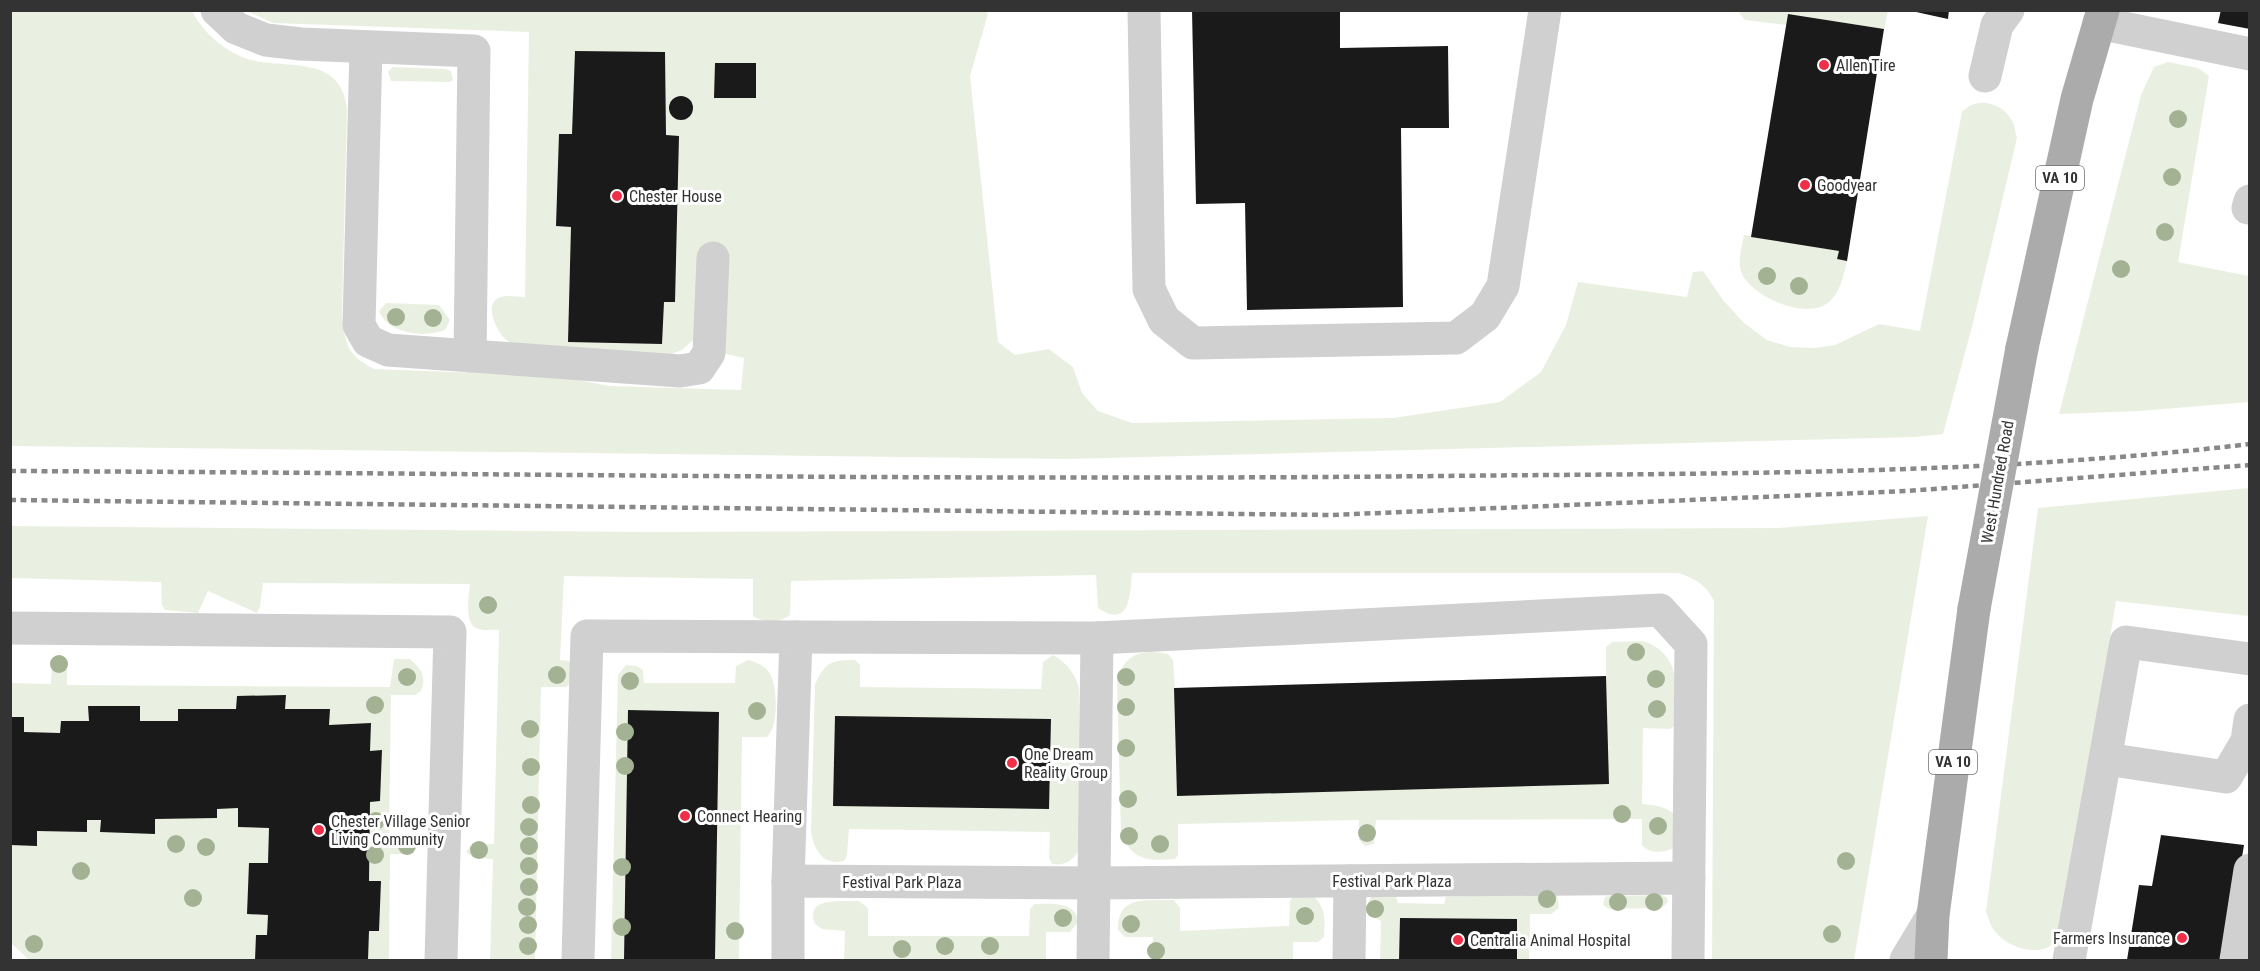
<svg xmlns="http://www.w3.org/2000/svg" width="2260" height="971" viewBox="0 0 2260 971" font-family="'Roboto Condensed',sans-serif">
  <rect width="100%" height="100%" fill="#fff"/>
  <!-- green -->
  <g fill="#eaf0e1">
    <path d="M 11,11 L 192,11 C 202,32 228,54 251,60 C 289,69 341,55 347,108 L 342,316 C 346,345 346,354 374,369 L 558,376 L 609,386 L 741,390 L 744,358 L 726,354 L 721,344 L 693,340 L 682,350 L 668,355 L 522,348 C 517,346 509,343 505,339 C 497,331 482,302 501,297 C 508,295 518,297 525,297 L 529,32 L 273,23 L 247,11 L 986,11 L 988,14 L 970,76 L 998,342 L 1015,355 L 1049,349 L 1073,367 L 1082,393 L 1098,411 L 1132,423 L 1393,418 L 1500,402 L 1541,372 L 1566,325 L 1578,282 L 1687,297 L 1693,272 L 1703,271 L 1723,300 L 1744,323 L 1767,340 L 1790,347 L 1814,348 L 1835,345 L 1879,324 L 1920,331 L 1962,112 C 1976,96 2001,102 2011,119 C 2015,124 2015,132 2017,138 L 1973,323 L 1943,434 L 1916,437 L 1068,459 L 11,446 Z"/>
    <polygon points="1738,11 1888,11 1884,29 1788,14 1786,25 1745,20"/>
    <polygon points="2168,62 2198,68 2209,76 2178,262 2249,276 2249,402 2139,411 2059,414 2141,95 2154,67"/>
    <polygon points="393,67 446,69 451,71 453,80 449,82 391,81 388,72"/>
    <path d="M 1744,235 L 1839,251 L 1837,259 L 1847,261 C 1844,274 1841,289 1832,299 C 1812,323 1756,299 1743,276 C 1736,264 1742,248 1744,235 Z"/>
    <path d="M 386,303 L 439,305 L 450,320 L 445,330 C 424,338 388,334 379,311 Z"/>
    <path d="M 2249,488 L 2249,616 L 2116,601 L 2063,926 C 2062,930 2061,936 2058,939 C 2043,960 2006,948 1994,930 C 1990,925 1989,918 1986,912 L 2038,508 Z"/>
    <path d="M 1928,516 L 1854,960 L 1712,960 L 1714,601 C 1706,585 1696,579 1679,573 L 1132,573 C 1130,593 1131,630 1098,608 L 1096,575 L 791,581 L 790,615 C 780,623 764,623 753,616 L 753,579 L 564,576 L 560,660 L 569,661 L 574,665 L 572,682 L 566,687 L 541,687 L 535,960 L 490,960 L 493,859 L 474,858 L 466,852 L 472,844 L 494,844 L 499,630 C 493,629 485,631 479,629 C 463,626 469,596 470,584 L 263,583 L 260,607 L 257,613 L 208,591 L 198,613 L 165,610 L 162,605 L 161,582 L 11,578 L 11,526 L 650,532 L 1778,528 Z"/>
    <path d="M 1644,641 C 1684,657 1676,690 1674,726 L 1670,729 L 1643,728 L 1642,804 C 1659,806 1667,806 1679,819 L 1674,848 C 1664,853 1649,854 1642,845 L 1642,819 L 1376,820 L 1374,844 L 1365,846 L 1359,840 L 1359,820 L 1178,824 L 1178,855 L 1175,859 C 1148,861 1132,861 1121,833 L 1117,683 C 1122,654 1142,648 1168,654 L 1173,660 L 1175,688 L 1606,676 L 1606,647 L 1612,642 Z"/>
    <path d="M 59,655 L 64,656 L 67,661 L 67,685 L 390,687 L 394,659 L 410,659 C 421,668 427,677 421,691 L 415,695 L 391,695 L 389,836 L 413,837 L 419,844 L 411,854 L 390,854 L 389,960 L 29,960 L 11,943 L 10,683 L 51,684 L 52,660 Z"/>
    <path d="M 1053,655 C 1068,664 1074,672 1079,688 L 1082,843 C 1078,856 1068,867 1052,864 L 1049,858 L 1050,832 L 849,829 L 847,855 L 844,861 C 823,866 814,850 811,832 L 815,684 C 826,662 830,660 855,660 L 860,665 L 860,687 L 1041,689 L 1043,662 Z"/>
    <path d="M 748,660 C 756,662 764,665 769,672 C 778,686 779,726 767,737 L 742,737 L 739,960 L 611,960 L 618,675 L 626,665 L 637,666 L 643,670 L 644,683 L 735,683 L 736,666 Z"/>
    <path d="M 1309,892 C 1326,906 1325,917 1324,937 L 1318,942 L 1293,942 L 1293,960 L 1151,960 L 1153,937 L 1125,937 L 1118,930 C 1117,894 1148,901 1174,900 L 1180,908 L 1180,931 L 1289,926 L 1290,901 L 1295,894 Z"/>
    <polygon points="1394,892 1398,903 1444,904 1446,897 1547,893 1557,896 1559,908 1551,914 1530,914 1529,960 1380,960 1381,921 1366,913 1366,907 1372,895"/>
    <polygon points="1662,895 1667,898 1668,902 1662,908 1609,909 1603,905 1605,897 1609,896"/>
    <path d="M 859,901 L 868,908 L 868,936 L 1029,936 L 1030,909 L 1034,904 C 1051,904 1076,901 1078,922 L 1070,932 L 1046,932 L 1046,960 L 844,960 L 845,931 L 822,929 L 815,924 C 804,896 842,902 859,901 Z"/>
  </g>
  <!-- building -->
  <g fill="#1a1a1a">
    <polygon points="1192,10 1340,10 1340,48 1448,46 1449,128 1401,128 1403,307 1247,310 1245,203 1196,204"/>
    <polygon points="1907,10 1949,10 1948,19"/>
    <polygon points="2221,10 2250,10 2250,29 2218,23"/>
    <polygon points="1788,14 1884,29 1847,261 1837,259 1839,251 1751,237"/>
    <polygon points="575,51 665,52 666,135 679,136 675,302 664,302 662,344 568,342 571,227 556,226 559,134 572,134"/>
    <polygon points="715,63 756,63 756,98 714,98"/>
    <circle cx="681" cy="108" r="12"/>
    <polygon points="1606,676 1609,784 1177,796 1174,688"/>
    <polygon points="286,695 285,709 330,709 329,725 371,723 370,751 382,750 380,801 370,802 369,881 381,881 379,931 369,931 368,960 255,960 256,935 267,935 268,915 247,914 249,863 268,863 269,828 238,827 238,808 217,809 217,818 155,819 155,834 100,832 101,820 87,820 87,832 37,831 37,846 10,845 10,717 24,717 24,732 60,733 61,721 89,721 88,706 140,706 140,721 178,721 178,709 236,709 237,696"/>
    <polygon points="628,710 719,712 715,960 624,960"/>
    <polygon points="835,716 1051,719 1049,809 833,806"/>
    <polygon points="2161,835 2244,845 2225,960 2127,960 2139,885 2152,886"/>
    <polygon points="1400,918 1517,919 1517,960 1399,960"/>
  </g>
  <g fill="none" stroke-linecap="round" stroke-linejoin="round">
    <!-- minor -->
    <g stroke="#d0d0d0" stroke-width="33">
      <polyline points="217,10 236,28 266,40 301,44 474,51 470,356"/>
      <polyline points="1144,10 1149,289 1164,320 1193,343 1456,338 1485,316 1503,286 1545,10"/>
      <polyline points="2099,23 2250,54"/>
      <polyline points="366,47 359,325 368,341 388,350 680,371 699,368 709,353 713,258"/>
      <polyline points="1985,76 1997,25 2008,10"/>
      <polyline points="2248,208 2250,201"/>
      <polyline points="10,628 450,632 441,960"/>
      <polyline points="796,637 1097,638 1660,610 1691,644 1688,960"/>
      <polyline points="2106,759 2226,777 2247,741 2250,720"/>
      <polyline points="578,960 587,636 796,637 788,881"/>
      <polyline points="788,960 788,881 1095,883 1689,878"/>
      <polyline points="1093,960 1097,638"/>
      <polyline points="1349,960 1350,881"/>
      <polyline points="1906,960 1933,915"/>
      <polyline points="2069,960 2126,642 2250,659"/>
      <polyline points="2236,960 2250,870"/>
    </g>
    <!-- major -->
    <g stroke="#ababab" stroke-width="33">
      <polyline points="2022,348 2077,99 2103,10"/>
      <polyline points="1931,960 1933,915 1974,609"/>
    </g>
    <!-- rail -->
    <g stroke="#888" stroke-width="4.5" stroke-dasharray="6 4.5" stroke-linecap="butt">
      <path d="M 10,471 C 487,473 964,481 1440,476 C 1710,473 1981,476 2250,444"/>
      <polyline points="10,500 1331,515 1907,491 2250,465"/>
    </g>
    <!-- major-bridge -->
    <polyline stroke="#ababab" stroke-width="33" points="1974,609 2022,348"/>
  </g>
  <!-- trees -->
  <g fill="#a4b294">
    <circle cx="2178" cy="119" r="9"/>
    <circle cx="2172" cy="177" r="9"/>
    <circle cx="2165" cy="232" r="9"/>
    <circle cx="2121" cy="269" r="9"/>
    <circle cx="1767" cy="276" r="9"/>
    <circle cx="1799" cy="286" r="9"/>
    <circle cx="396" cy="317" r="9"/>
    <circle cx="433" cy="318" r="9"/>
    <circle cx="488" cy="605" r="9"/>
    <circle cx="1636" cy="652" r="9"/>
    <circle cx="59" cy="664" r="9"/>
    <circle cx="557" cy="675" r="9"/>
    <circle cx="407" cy="677" r="9"/>
    <circle cx="1126" cy="677" r="9"/>
    <circle cx="1656" cy="679" r="9"/>
    <circle cx="630" cy="681" r="9"/>
    <circle cx="375" cy="705" r="9"/>
    <circle cx="1126" cy="707" r="9"/>
    <circle cx="1657" cy="709" r="9"/>
    <circle cx="757" cy="711" r="9"/>
    <circle cx="530" cy="729" r="9"/>
    <circle cx="625" cy="732" r="9"/>
    <circle cx="1126" cy="748" r="9"/>
    <circle cx="625" cy="766" r="9"/>
    <circle cx="531" cy="767" r="9"/>
    <circle cx="1128" cy="799" r="9"/>
    <circle cx="531" cy="805" r="9"/>
    <circle cx="1622" cy="814" r="9"/>
    <circle cx="376" cy="821" r="9"/>
    <circle cx="1658" cy="826" r="9"/>
    <circle cx="529" cy="827" r="9"/>
    <circle cx="1367" cy="833" r="9"/>
    <circle cx="1129" cy="836" r="9"/>
    <circle cx="176" cy="844" r="9"/>
    <circle cx="1160" cy="844" r="9"/>
    <circle cx="407" cy="846" r="9"/>
    <circle cx="529" cy="846" r="9"/>
    <circle cx="206" cy="847" r="9"/>
    <circle cx="479" cy="850" r="9"/>
    <circle cx="375" cy="855" r="9"/>
    <circle cx="1846" cy="861" r="9"/>
    <circle cx="529" cy="866" r="9"/>
    <circle cx="622" cy="867" r="9"/>
    <circle cx="81" cy="871" r="9"/>
    <circle cx="529" cy="887" r="9"/>
    <circle cx="193" cy="898" r="9"/>
    <circle cx="1547" cy="899" r="9"/>
    <circle cx="1618" cy="902" r="9"/>
    <circle cx="1654" cy="902" r="9"/>
    <circle cx="527" cy="907" r="9"/>
    <circle cx="1375" cy="909" r="9"/>
    <circle cx="1305" cy="916" r="9"/>
    <circle cx="1063" cy="918" r="9"/>
    <circle cx="1131" cy="924" r="9"/>
    <circle cx="528" cy="925" r="9"/>
    <circle cx="622" cy="927" r="9"/>
    <circle cx="735" cy="931" r="9"/>
    <circle cx="1832" cy="934" r="9"/>
    <circle cx="34" cy="944" r="9"/>
    <circle cx="528" cy="946" r="9"/>
    <circle cx="945" cy="946" r="9"/>
    <circle cx="990" cy="946" r="9"/>
    <circle cx="902" cy="949" r="9"/>
    <circle cx="1156" cy="951" r="9"/>
  </g>
  <!-- markers -->
  <g fill="#f12e47" stroke="#fff" stroke-width="2">
    <circle cx="1824" cy="65" r="6"/>
    <circle cx="1805" cy="185" r="6"/>
    <circle cx="617" cy="196" r="6"/>
    <circle cx="1012" cy="763" r="6"/>
    <circle cx="685" cy="816" r="6"/>
    <circle cx="319" cy="830" r="6"/>
    <circle cx="2182" cy="938" r="6"/>
    <circle cx="1458" cy="940" r="6"/>
  </g>
  <g text-anchor="middle" stroke-width="6" stroke-linejoin="round" paint-order="stroke">
    <!-- shield labels -->
    <g fill="#fff" stroke="#707070" stroke-width="1.5">
      <rect x="2036" y="166" width="48" height="24" rx="4.5"/>
      <rect x="1929" y="750" width="48" height="24" rx="4.5"/>
    </g>
    <g font-size="15" font-weight="bold" fill="#333">
      <text x="2060" y="183">VA 10</text>
      <text x="1953" y="767">VA 10</text>
    </g>
    <!-- poi labels -->
    <g font-size="16" fill="#333" stroke="#fff" text-anchor="start">
      <text x="1836" y="71">Allen Tire</text>
      <text x="1817" y="191">Goodyear</text>
      <text x="629" y="202">Chester House</text>
      <text x="1024" y="760">One Dream<tspan x="1024" dy="18">Reality Group</tspan></text>
      <text x="697" y="822">Connect Hearing</text>
      <text x="331" y="827">Chester Village Senior<tspan x="331" dy="18">Living Community</tspan></text>
      <text x="2170" y="944" text-anchor="end">Farmers Insurance</text>
      <text x="1470" y="946">Centralia Animal Hospital</text>
    </g>
    <!-- street labels -->
    <g font-size="16" fill="#333" stroke="#fff">
      <text transform="translate(1997 482) rotate(-80)" y="6">West Hundred Road</text>
      <text x="1392" y="887">Festival Park Plaza</text>
      <text x="902" y="888">Festival Park Plaza</text>
    </g>
  </g>
  <!-- border -->
  <rect width="2260" height="971" fill="none" stroke="#333333" stroke-width="24"/>
</svg>
